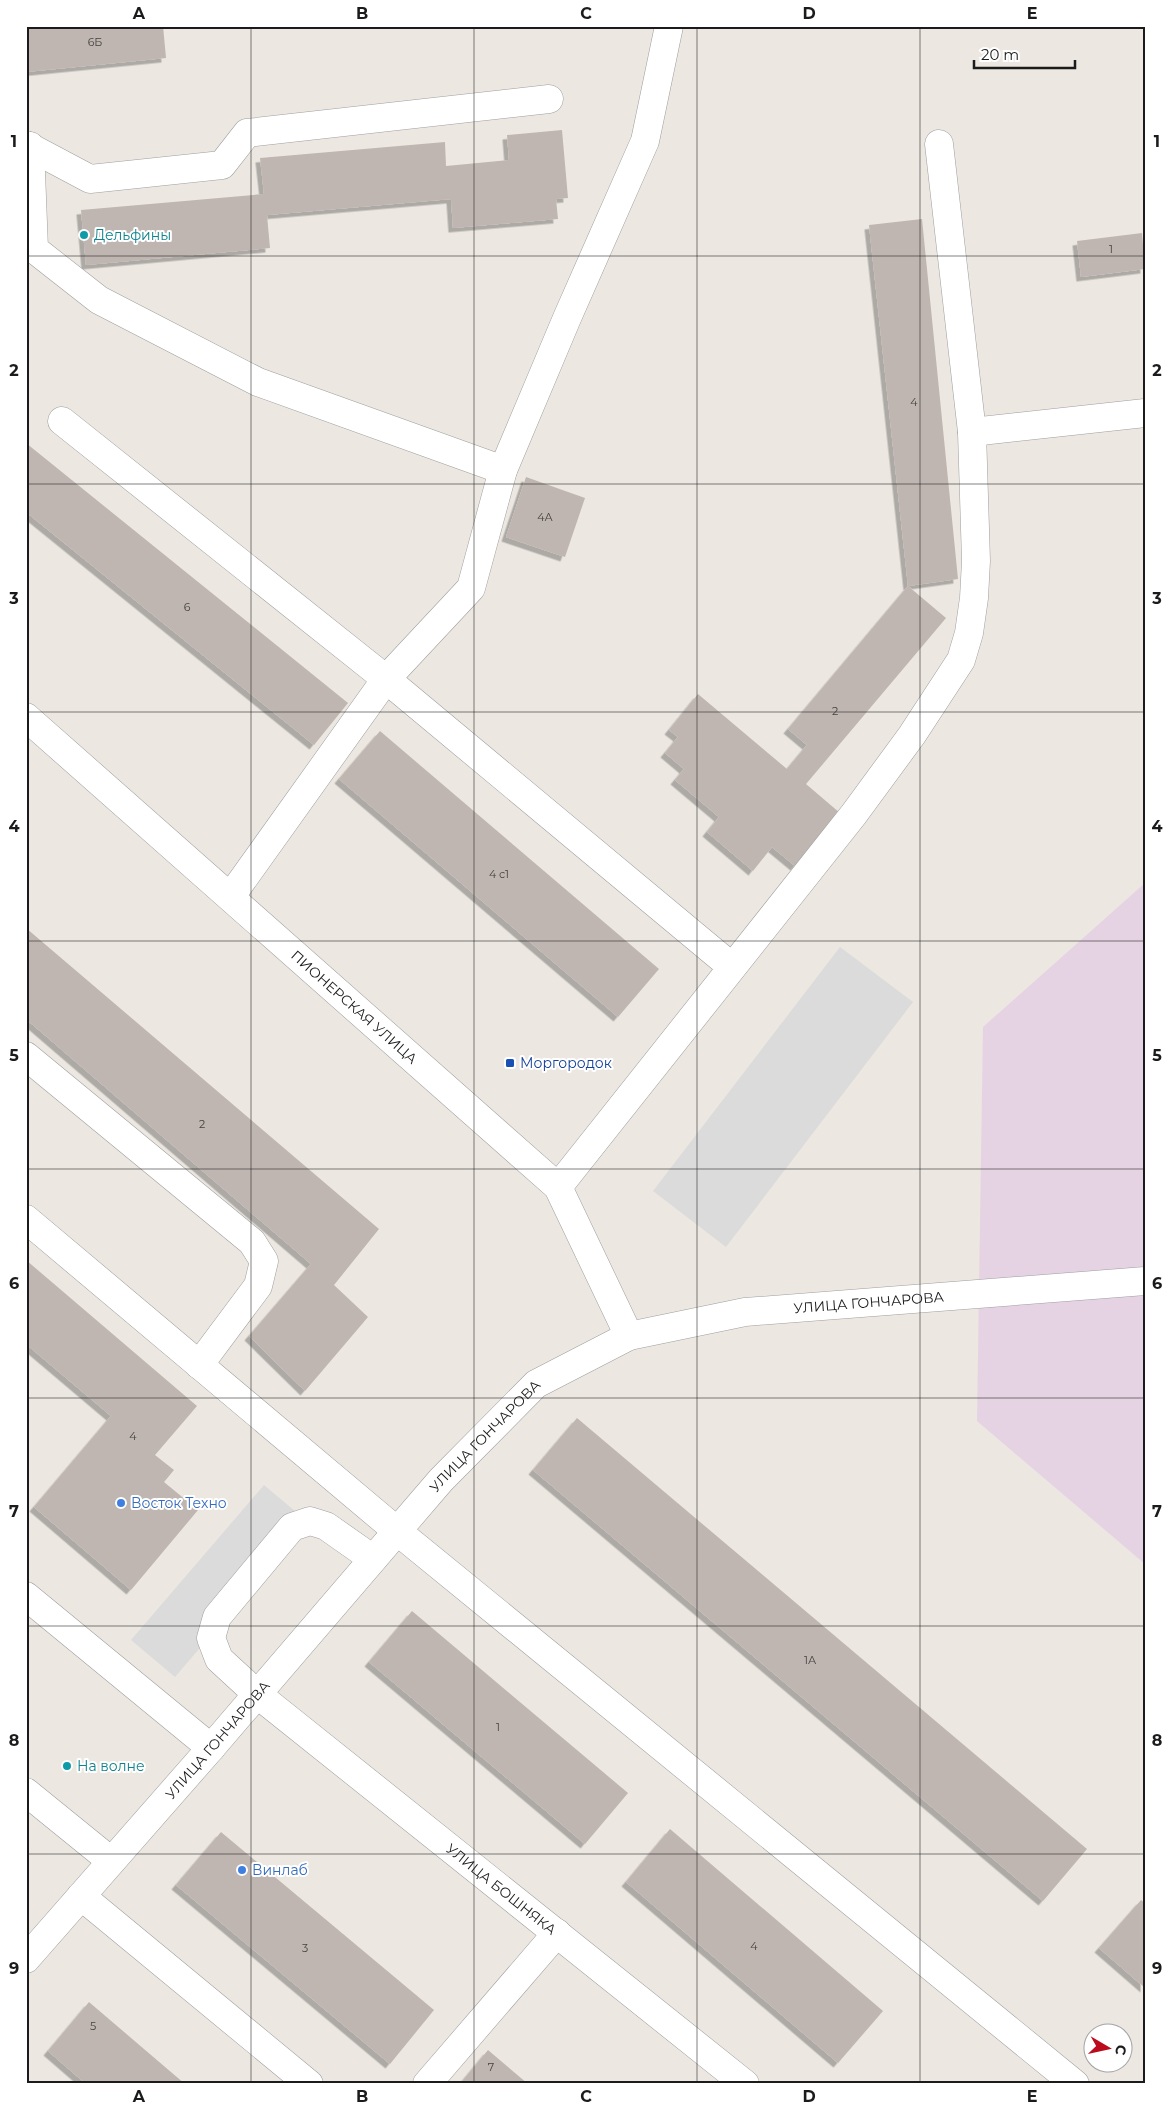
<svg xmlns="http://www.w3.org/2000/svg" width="1171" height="2110" viewBox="0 0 1171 2110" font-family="Montserrat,sans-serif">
  <defs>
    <filter id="shadow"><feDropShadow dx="-4.5" dy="4.5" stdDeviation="0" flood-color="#0004"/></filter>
  </defs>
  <rect width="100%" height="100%" fill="#ece7e1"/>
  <!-- industrial -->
  <polygon fill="#e5d3e3" points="1145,883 1145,1564 977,1421 983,1027"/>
  <!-- parking -->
  <g fill="#dbdbdb">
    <polygon points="840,947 913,1002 726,1247 653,1191"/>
    <polygon points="264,1485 308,1522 175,1677 131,1640"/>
  </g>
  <!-- building -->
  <g fill="#c0b6b1" filter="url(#shadow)">
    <polygon points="26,26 163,26 166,58 26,72"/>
    <polygon points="562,130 568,198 556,199 558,219 453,228 451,199 267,215 270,248 86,265 81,210 264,194 260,158 445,142 446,166 509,160 507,135"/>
    <polygon points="922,219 958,579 908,586 869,225"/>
    <polygon points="1142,233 1145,269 1081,277 1077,241"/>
    <polygon points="26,443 348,703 314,745 26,512"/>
    <polygon points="526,477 585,498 565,557 506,537"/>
    <polygon points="908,586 946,618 806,784 840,813 795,866 772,847 753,871 707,832 719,817 675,780 684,769 665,753 678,737 669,730 698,694 787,769 807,745 788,729"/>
    <polygon points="380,731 659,969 618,1017 339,779"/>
    <polygon points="26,928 379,1229 334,1285 368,1317 305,1391 249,1336 311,1264 26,1019"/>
    <polygon points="26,1260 197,1406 155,1455 174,1470 164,1482 198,1510 131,1590 34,1507 111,1416 26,1344"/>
    <polygon points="577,1418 1087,1849 1043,1901 533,1470"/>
    <polygon points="412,1611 628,1793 585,1844 369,1662"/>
    <polygon points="670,1829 883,2011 838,2063 626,1882"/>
    <polygon points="221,1832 434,2010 390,2064 176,1885"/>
    <polygon points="1141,1900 1145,1903 1145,1988 1099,1948"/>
    <polygon points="89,2002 185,2084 86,2084 48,2051"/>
    <polygon points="488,2050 528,2084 460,2084"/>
  </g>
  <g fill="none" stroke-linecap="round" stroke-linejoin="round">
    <!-- minor casing -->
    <g stroke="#9f9f9f" stroke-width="29">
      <g id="minor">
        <polyline points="669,26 645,141 567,318 503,470 471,588 386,679 732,967"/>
        <polyline points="26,145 90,179 222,165 247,133 549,99"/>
        <polyline points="30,146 34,249 99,300 258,382 503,470"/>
        <polyline points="62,421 386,679 231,896"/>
        <polyline points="972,432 1145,413"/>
        <path id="s1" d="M 26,717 L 558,1187 L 629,1336"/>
        <polyline points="26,1056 252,1242 264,1261 258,1286 199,1365"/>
        <polyline points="558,1187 854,814 912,735 961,660 969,633 974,598 976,561 972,432 939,144"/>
        <polyline points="26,1219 397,1531 1075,2084"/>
        <path id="s2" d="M 373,1559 L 326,1526 L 310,1521 L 292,1527 L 217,1617 L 211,1638 L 219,1659 L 257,1694 L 745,2084"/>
        <polyline points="26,1596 211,1748"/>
        <polyline points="26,1792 111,1861"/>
        <polyline points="81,1896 309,2084"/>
        <path id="s3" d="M 26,1959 L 211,1748 L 441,1480 L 536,1384 L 629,1336 L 745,1312 L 1145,1281"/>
        <polyline points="427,2084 557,1933"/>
      </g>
    </g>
    <!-- minor -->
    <use href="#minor" stroke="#fff" stroke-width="28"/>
  </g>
  <!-- grid -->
  <path fill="none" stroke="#1b1b1b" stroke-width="1" stroke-opacity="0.55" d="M 251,26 L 251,2084M 474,26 L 474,2084M 697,26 L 697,2084M 920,26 L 920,2084M 26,256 L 1145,256M 26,484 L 1145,484M 26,712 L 1145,712M 26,941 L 1145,941M 26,1169 L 1145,1169M 26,1398 L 1145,1398M 26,1626 L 1145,1626M 26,1854 L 1145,1854"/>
  <!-- markers -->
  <g fill="#0f9aa8" stroke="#fff" stroke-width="2">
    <circle cx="84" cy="235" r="5"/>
    <circle cx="67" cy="1766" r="5"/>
  </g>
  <rect fill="#1a4fb4" stroke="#fff" stroke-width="2" x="505" y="1058" width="10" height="10" rx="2.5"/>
  <g fill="#3f7fe0" stroke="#fff" stroke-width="2">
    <circle cx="121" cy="1503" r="5"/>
    <circle cx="242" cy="1870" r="5"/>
  </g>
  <g text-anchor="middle" stroke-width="4" stroke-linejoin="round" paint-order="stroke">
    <!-- number labels -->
    <g font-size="11" fill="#444240">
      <text x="95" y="46">6Б</text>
      <text x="1111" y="253">1</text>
      <text x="914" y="406">4</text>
      <text x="545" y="521">4А</text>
      <text x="187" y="611">6</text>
      <text x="835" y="715">2</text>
      <text x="499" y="878">4 с1</text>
      <text x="202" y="1128">2</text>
      <text x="133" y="1440">4</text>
      <text x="810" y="1664">1А</text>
      <text x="498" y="1731">1</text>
      <text x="754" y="1950">4</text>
      <text x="305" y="1952">3</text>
      <text x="93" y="2030">5</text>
      <text x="491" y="2071">7</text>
    </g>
    <!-- culture labels -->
    <g font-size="14" fill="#0d838f" stroke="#fff" text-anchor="start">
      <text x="94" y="240">Дельфины</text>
      <text x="77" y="1771">На волне</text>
    </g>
    <!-- street labels -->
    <g font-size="14" fill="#1b1b1b" stroke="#fff">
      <text dy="5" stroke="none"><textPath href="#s1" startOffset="438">ПИОНЕРСКАЯ УЛИЦА</textPath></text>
      <text dy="5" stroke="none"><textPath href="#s3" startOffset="1116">УЛИЦА ГОНЧАРОВА</textPath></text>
      <text dy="5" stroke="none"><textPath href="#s3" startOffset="696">УЛИЦА ГОНЧАРОВА</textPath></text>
      <text dy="5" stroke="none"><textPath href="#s3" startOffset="291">УЛИЦА ГОНЧАРОВА</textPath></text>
      <text dy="5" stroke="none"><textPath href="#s2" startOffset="619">УЛИЦА БОШНЯКА</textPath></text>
    </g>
    <!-- transit labels -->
    <g font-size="14" fill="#164399" stroke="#fff" text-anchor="start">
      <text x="520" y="1068">Моргородок</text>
    </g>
    <!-- shop labels -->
    <g font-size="14" fill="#366cbe" stroke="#fff" text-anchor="start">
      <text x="131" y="1508">Восток Техно</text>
      <text x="252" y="1875">Винлаб</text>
    </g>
  </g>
  <!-- border -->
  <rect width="1171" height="2110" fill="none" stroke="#ffffff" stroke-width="55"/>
  <!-- north arrow -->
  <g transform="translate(1108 2048) rotate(99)"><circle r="24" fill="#ffffff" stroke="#a4a4a4"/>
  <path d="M0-4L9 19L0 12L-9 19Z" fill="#bb0b1d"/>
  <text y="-8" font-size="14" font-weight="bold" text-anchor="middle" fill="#1b1b1b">С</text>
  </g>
  <!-- scale -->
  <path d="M974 60v8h101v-8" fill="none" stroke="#1b1b1b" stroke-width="2.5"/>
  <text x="981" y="60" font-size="15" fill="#1b1b1b" stroke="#ffffff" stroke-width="4" paint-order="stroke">20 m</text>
  <rect x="28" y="28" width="1116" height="2054" fill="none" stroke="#1b1b1b" stroke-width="2"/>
  <g font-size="16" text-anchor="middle" font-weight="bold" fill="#1b1b1b">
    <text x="139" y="19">A</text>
    <text x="362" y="19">B</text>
    <text x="586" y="19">C</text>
    <text x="809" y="19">D</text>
    <text x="1032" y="19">E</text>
    <text x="14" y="147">1</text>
    <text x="1157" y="147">1</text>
    <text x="14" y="376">2</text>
    <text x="1157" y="376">2</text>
    <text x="14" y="604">3</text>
    <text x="1157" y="604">3</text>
    <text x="14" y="832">4</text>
    <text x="1157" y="832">4</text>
    <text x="14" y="1061">5</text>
    <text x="1157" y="1061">5</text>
    <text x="14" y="1289">6</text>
    <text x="1157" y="1289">6</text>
    <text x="14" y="1517">7</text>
    <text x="1157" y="1517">7</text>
    <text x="14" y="1746">8</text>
    <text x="1157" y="1746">8</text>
    <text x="14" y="1974">9</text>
    <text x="1157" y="1974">9</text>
    <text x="139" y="2102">A</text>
    <text x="362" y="2102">B</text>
    <text x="586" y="2102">C</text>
    <text x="809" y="2102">D</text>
    <text x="1032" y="2102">E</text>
  </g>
</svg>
